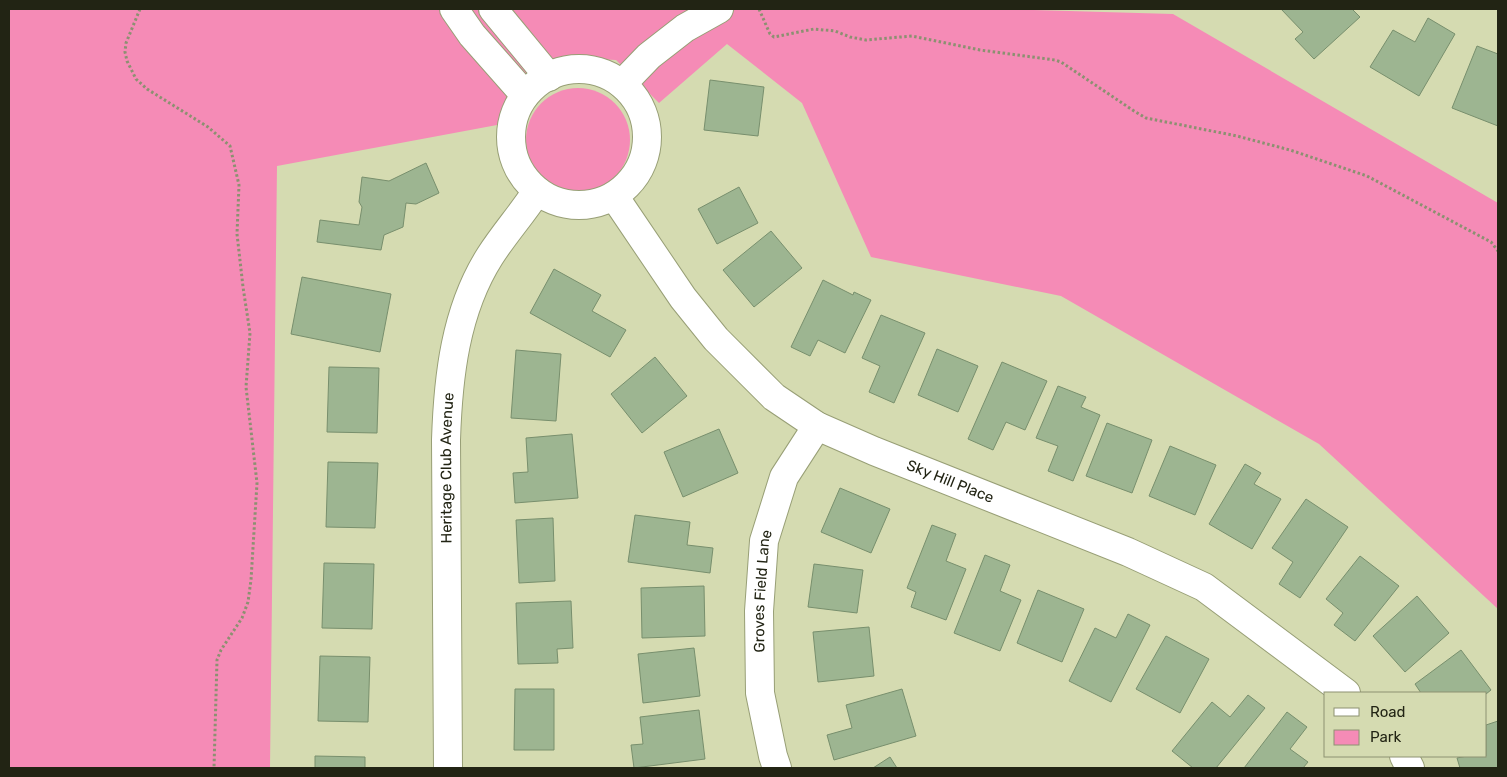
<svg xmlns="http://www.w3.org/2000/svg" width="1507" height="777" viewBox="0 0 1507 777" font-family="Rubik,sans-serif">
  <rect width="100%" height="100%" fill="#d5dbb1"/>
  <!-- green -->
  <g fill="#f58bb6">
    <polygon points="9,9 997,9 1173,14 1498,203 1498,609 1319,444 1061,296 871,257 802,103 727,44 659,103 616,60 557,57 502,112 497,125 277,166 270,768 9,768"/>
    <circle cx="578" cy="140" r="52"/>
  </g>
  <!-- building -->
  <g fill="#9db591" stroke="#788f6d">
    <polygon points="1281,9 1352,9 1360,17 1314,59 1295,39 1303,32"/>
    <polygon points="1428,18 1455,34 1419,96 1370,67 1393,30 1415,42"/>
    <polygon points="1477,46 1498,54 1498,126 1452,108"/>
    <polygon points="710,80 764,87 758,136 704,130"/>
    <polygon points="426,163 439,193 416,204 406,203 403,227 384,235 381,250 317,242 320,220 359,225 362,207 359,202 362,177 389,181"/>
    <polygon points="739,187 758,223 717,244 698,209"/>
    <polygon points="771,231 802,268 754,307 723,270"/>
    <polygon points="554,269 601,295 592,311 626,330 610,357 530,313"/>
    <polygon points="302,277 391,294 380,352 291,334"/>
    <polygon points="823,280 853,295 854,292 871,300 845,353 818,340 810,356 791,347"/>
    <polygon points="881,315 925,333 894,403 869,392 880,366 862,358"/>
    <polygon points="937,349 978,366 958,412 918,395"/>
    <polygon points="516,350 561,354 556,421 511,418"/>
    <polygon points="655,357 687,396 642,433 611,394"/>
    <polygon points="1002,362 1047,381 1025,430 1006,422 993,450 968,439"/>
    <polygon points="329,367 379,368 377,433 327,432"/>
    <polygon points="1058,386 1086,397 1081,407 1100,415 1073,481 1048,471 1058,446 1036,438"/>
    <polygon points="1107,423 1152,440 1132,493 1086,476"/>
    <polygon points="719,429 738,473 683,497 664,452"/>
    <polygon points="572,434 578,498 515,503 513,473 528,472 526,438"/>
    <polygon points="1170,446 1216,465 1195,515 1149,496"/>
    <polygon points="328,462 378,463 375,528 326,527"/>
    <polygon points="1245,464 1261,473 1254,484 1281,499 1252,549 1209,524"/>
    <polygon points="840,488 890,509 871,553 821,532"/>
    <polygon points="1306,499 1348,527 1300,598 1279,584 1293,562 1272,548"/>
    <polygon points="635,515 690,522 687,545 713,548 710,573 628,562"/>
    <polygon points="553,518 555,581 519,583 516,520"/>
    <polygon points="932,525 956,534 946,561 966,569 946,620 911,607 916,592 907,588"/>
    <polygon points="985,555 1010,565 1000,591 1021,600 1000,651 954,633"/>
    <polygon points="1360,556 1399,586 1355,641 1334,625 1343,613 1326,599"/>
    <polygon points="324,563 374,564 372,629 322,628"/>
    <polygon points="814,564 863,570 857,613 808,607"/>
    <polygon points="704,586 705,636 642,638 641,588"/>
    <polygon points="1038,590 1084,609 1062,662 1017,643"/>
    <polygon points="1417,596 1449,633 1405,672 1373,636"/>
    <polygon points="571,601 573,648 557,649 558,663 518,664 516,603"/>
    <polygon points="1128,614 1150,625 1111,702 1069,681 1095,628 1116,638"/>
    <polygon points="869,627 874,676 818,682 813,632"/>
    <polygon points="1166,636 1209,659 1180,713 1136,689"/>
    <polygon points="694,648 700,696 643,703 638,654"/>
    <polygon points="1461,650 1491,690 1486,694 1421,693 1415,684"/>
    <polygon points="320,656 370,657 368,722 318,721"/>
    <polygon points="515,689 554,689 554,750 514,750"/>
    <polygon points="902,689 916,736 834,760 827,735 852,728 846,705"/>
    <polygon points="1248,695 1265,708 1216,768 1193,768 1172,751 1212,702 1230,717"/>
    <polygon points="699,710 705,759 634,768 631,745 643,744 640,717"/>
    <polygon points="1287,712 1307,727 1290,749 1308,762 1303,768 1244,768"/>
    <polygon points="1498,721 1498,768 1460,768 1457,758 1467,756 1486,756 1486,725"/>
    <polygon points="315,756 365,757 365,768 315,768"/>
    <polygon points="890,757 897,768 873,768"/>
  </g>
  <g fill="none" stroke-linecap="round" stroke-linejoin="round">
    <!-- minor casing -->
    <g stroke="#989f76" stroke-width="30">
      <g id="minor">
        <polyline points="454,9 472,35 525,95"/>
        <polyline points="493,9 549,77"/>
        <circle cx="579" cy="137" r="68"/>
        <polyline points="622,84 649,56 685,28 719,9"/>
        <path id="s1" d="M 614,196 L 683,298 L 716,339 L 774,397 L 817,426 L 874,451 L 1128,552 L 1204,587 L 1346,693"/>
        <polyline points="1404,756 1410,768"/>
        <path id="s2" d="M 448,768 L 446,440 C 448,378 455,311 490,256 C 504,234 522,214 537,191"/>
        <path id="s3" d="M 777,768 L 773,756 L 760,693 L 759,611 L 764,541 L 784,477 L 817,426"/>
      </g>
    </g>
    <!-- path -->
    <g stroke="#8c9071" stroke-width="3" stroke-dasharray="2.5 2.5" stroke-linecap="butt">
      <polyline points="140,9 126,43 125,52 127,61 136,79 147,89 208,127 230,146 239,185 237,234 243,287 250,333 246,387 257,483 251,580 248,602 242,618 221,650 217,660 214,768"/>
      <polyline points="759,9 770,34 774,37 814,29 835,31 850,37 866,40 912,36 980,50 1055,60 1061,62 1134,111 1146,118 1237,136 1290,150 1367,176 1491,242 1498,251"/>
    </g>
    <!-- minor -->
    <use href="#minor" stroke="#fff" stroke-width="28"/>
  </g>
  <g text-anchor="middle" stroke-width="4" stroke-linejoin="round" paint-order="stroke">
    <!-- street labels -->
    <g font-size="15" fill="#222414" stroke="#d5dbb1">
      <text dy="5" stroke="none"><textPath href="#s2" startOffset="300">Heritage Club Avenue</textPath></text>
      <text dy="5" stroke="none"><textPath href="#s1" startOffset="454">Sky Hill Place</textPath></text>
      <text dy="5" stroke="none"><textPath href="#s3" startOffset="179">Groves Field Lane</textPath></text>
    </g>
  </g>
  <!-- border -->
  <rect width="1507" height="777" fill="none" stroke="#222414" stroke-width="20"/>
  <!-- legend -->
  <rect x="1324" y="692" width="162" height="65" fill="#d5dbb1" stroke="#8d9272"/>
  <rect x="1334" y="708" width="25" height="8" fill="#ffffff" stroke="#8d9272"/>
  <text x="1370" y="717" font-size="15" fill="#222414">Road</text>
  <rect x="1334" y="730" width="25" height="15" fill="#f58bb6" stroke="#8d9272"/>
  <text x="1370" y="742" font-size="15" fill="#222414">Park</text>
</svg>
